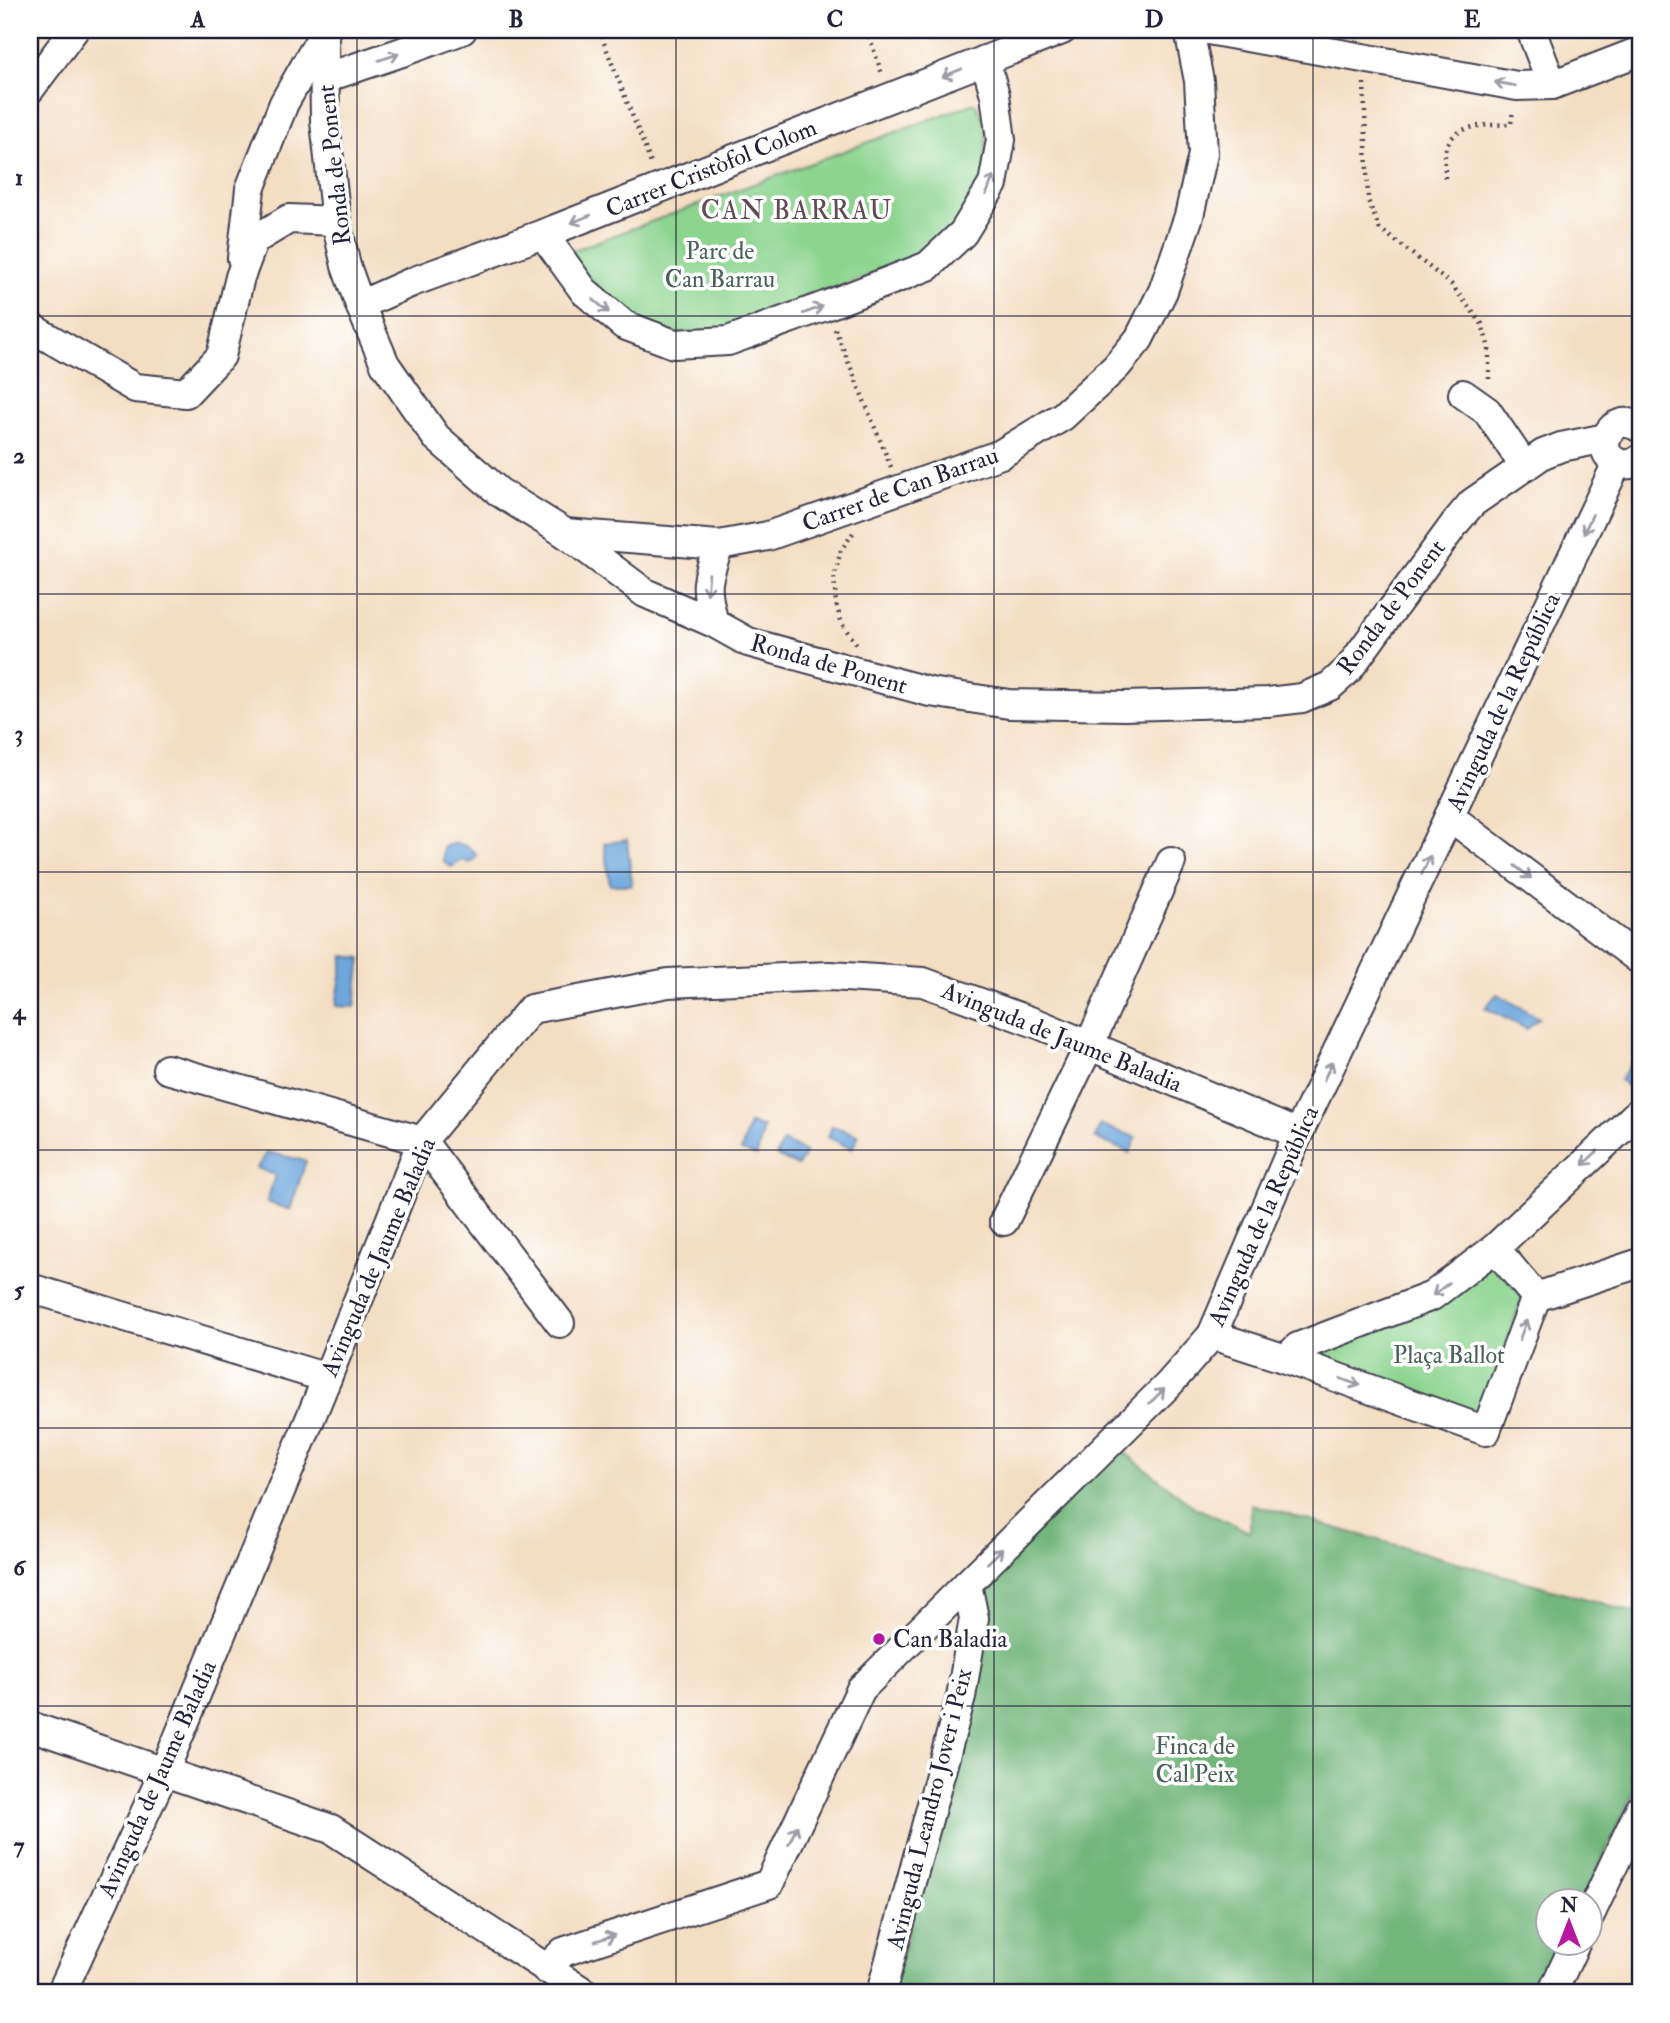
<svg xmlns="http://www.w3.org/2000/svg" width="1670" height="2023" font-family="'IM FELL Double Pica',serif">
  <rect width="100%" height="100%" fill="#fff"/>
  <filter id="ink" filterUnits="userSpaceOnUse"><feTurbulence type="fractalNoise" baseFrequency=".0143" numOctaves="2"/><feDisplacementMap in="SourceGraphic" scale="14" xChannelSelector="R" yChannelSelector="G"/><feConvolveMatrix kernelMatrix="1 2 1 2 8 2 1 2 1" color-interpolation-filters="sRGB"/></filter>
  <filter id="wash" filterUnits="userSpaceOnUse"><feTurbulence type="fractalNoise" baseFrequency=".00686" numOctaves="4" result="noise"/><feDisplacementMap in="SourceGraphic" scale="28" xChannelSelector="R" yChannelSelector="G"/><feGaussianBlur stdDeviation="1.57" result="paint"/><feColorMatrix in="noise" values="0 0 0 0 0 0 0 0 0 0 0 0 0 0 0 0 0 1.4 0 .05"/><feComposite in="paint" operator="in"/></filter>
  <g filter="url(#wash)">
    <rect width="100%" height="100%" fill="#f3dec2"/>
    <g fill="#8dd48f" stroke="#587b65" stroke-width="2">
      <path d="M975,103L987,126L984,188L954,228L921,256L722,332L673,333L625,315L566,253Z"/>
      <path d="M1494,1263L1522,1298L1487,1405L1471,1416L1319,1364V1350Z"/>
    </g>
    <path fill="#72b67a" stroke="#4a6c5a" stroke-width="2" d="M1118,1447L1194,1507L1250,1532L1251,1504L1640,1614V1779L1583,1900H1548V1942L1563,1943L1538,1993H892L990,1621L981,1582Z"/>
    <g fill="#6ca6dc" stroke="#47648c" stroke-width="2">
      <path d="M627,840L632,885H610L604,843Z"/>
      <path d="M456,843L469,847L477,856L470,863L462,860L451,867L443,861V847Z"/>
      <path d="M344,956L361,958L355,1007L336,1006Z"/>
      <path d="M1497,994L1539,1018L1527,1029L1485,1008Z"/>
      <path d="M1633,1061L1640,1065V1082L1633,1091L1620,1080Z"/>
      <path d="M749,1124L763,1127L757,1156L741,1151Z"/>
      <path d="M1100,1125L1136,1137L1130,1153L1095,1138Z"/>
      <path d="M832,1126L859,1135L852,1149L828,1137Z"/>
      <path d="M783,1141L806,1152L798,1166L776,1156Z"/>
      <path d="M267,1152L306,1161L290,1210L267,1202L275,1175L257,1168Z"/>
    </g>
  </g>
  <g filter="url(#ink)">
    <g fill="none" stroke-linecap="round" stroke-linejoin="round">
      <g stroke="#413e4f" stroke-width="32">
        <g id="minor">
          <path d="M326,30L324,33L325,122L336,221L346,266L360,305L385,364L436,437L499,492L565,533L645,593L714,623L748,642L930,692L1009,704L1124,706L1268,702L1302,698L1330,686L1348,670L1456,522L1472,503L1543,454L1561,447L1606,438"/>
          <path d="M1208,30L1517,86L1552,85L1640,51"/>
          <path d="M1531,30L1552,85"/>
          <path d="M325,78L402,52L462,30"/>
          <path d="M30,89L74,30"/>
          <path d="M543,234L584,291L624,325L674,344L728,341L825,306L928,266L963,233L993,184L1001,140L995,95L985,60"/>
          <path d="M242,258L250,189L284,103L324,33"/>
          <path d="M360,305L412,282L543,234L1062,30"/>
          <path d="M30,327L135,388L186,393L221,356L240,277L254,240L289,219L336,221"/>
          <path d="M1463,394L1487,411L1525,467"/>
          <path d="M1640,428C1611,408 1590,453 1619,463C1627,466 1634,464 1640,459"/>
          <path d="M565,533L719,545L768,536L1001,454L1063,416L1116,367L1139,339L1163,291L1189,216L1203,154L1199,81L1189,30"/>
          <path d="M714,623C704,586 706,581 719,545"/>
          <path d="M1449,816L1640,960"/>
          <path d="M167,1069L422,1141L560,1323"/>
          <path d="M1004,1221L1089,1046L1171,862"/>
          <path d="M1495,1248L1536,1297"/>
          <path d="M30,1288L327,1378"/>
          <path d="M1536,1297L1640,1263"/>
          <path d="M1212,1335L1286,1359L1486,1431L1536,1297"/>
          <path d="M1286,1359L1298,1347L1432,1296L1495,1248L1640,1111"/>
          <path d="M30,1726L331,1829L585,1993"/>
          <path d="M1590,1915L1640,1809"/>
          <path d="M546,1969L563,1952L769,1884L861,1689L1169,1384L1212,1335L1298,1134L1617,463"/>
          <path d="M61,1993L164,1772L327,1378L422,1141L531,1009L668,983L830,976L923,982L1041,1025L1298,1134"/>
          <path d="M881,1993L961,1697L974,1618L967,1584"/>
          <path d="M1552,1993L1576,1942"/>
        </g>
      </g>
      <g stroke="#413e4f" stroke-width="4.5" stroke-dasharray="2 5" stroke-linecap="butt">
        <path d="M599,30L652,166"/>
        <path d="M867,30L882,74"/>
        <path d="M1364,83L1368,200L1379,228L1451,284L1482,324L1489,348V383"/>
        <path d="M1445,178C1445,168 1444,157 1446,149C1454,122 1488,126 1511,124L1513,110"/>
        <path d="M835,329L891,467"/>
        <path d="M853,533L841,550L834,577L836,604L842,624L858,646"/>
      </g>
      <use href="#minor" stroke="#fff" stroke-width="28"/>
    </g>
    <defs><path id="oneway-shaft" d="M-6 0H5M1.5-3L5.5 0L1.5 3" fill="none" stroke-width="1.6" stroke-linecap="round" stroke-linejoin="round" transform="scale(1.75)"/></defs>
    <g stroke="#9c9ca7">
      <use href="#oneway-shaft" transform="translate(389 57) rotate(-18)"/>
      <use href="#oneway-shaft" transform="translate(952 73) rotate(158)"/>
      <use href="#oneway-shaft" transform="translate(1505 84) rotate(-170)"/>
      <use href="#oneway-shaft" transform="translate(990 185) rotate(-68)"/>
      <use href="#oneway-shaft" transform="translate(581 219) rotate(158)"/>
      <use href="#oneway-shaft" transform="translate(601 306) rotate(40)"/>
      <use href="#oneway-shaft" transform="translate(813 310) rotate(-20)"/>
      <use href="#oneway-shaft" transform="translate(1588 524) rotate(115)"/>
      <use href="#oneway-shaft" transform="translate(708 584) rotate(95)"/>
      <use href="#oneway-shaft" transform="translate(1426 865) rotate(-65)"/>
      <use href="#oneway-shaft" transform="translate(1523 872) rotate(37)"/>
      <use href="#oneway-shaft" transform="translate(1328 1071) rotate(-65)"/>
      <use href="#oneway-shaft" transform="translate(1590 1158) rotate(137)"/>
      <use href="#oneway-shaft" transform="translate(1441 1289) rotate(143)"/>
      <use href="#oneway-shaft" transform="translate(1523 1330) rotate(-70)"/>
      <use href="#oneway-shaft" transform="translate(1350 1382) rotate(20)"/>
      <use href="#oneway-shaft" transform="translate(1157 1396) rotate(-44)"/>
      <use href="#oneway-shaft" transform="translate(995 1556) rotate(-44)"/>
      <use href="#oneway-shaft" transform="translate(793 1835) rotate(-65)"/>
      <use href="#oneway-shaft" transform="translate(605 1938) rotate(-18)"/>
    </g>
  </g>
  <path fill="none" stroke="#22223b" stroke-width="2" stroke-opacity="0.55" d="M357,30V1993M676,30V1993M994,30V1993M1313,30V1993M30,316H1640M30,594H1640M30,872H1640M30,1150H1640M30,1428H1640M30,1706H1640"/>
  <circle fill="#b5179e" stroke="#fff" stroke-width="2.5" cx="879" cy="1639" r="7"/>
  <g text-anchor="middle" stroke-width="7" stroke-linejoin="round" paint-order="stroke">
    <g font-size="24" fill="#22223b" stroke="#fff">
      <text transform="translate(334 165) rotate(-96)" y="8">Ronda de Ponent</text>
      <text transform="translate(711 168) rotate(-22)" y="8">Carrer Cristòfol Colom</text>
      <text transform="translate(900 489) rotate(-20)" y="8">Carrer de Can Barrau</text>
      <text transform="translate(1391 607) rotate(-53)" y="8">Ronda de Ponent</text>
      <text transform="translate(829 664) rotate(16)" y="8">Ronda de Ponent</text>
      <text transform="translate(1503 702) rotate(-65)" y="8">Avinguda de la República</text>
      <text transform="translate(1062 1037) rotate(22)" y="8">Avinguda de Jaume Baladia</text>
      <text transform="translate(1263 1216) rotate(-66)" y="8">Avinguda de la República</text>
      <text transform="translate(378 1257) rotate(-67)" y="8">Avinguda de Jaume Baladia</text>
      <text transform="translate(157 1779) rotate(-66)" y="8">Avinguda de Jaume Baladia</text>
      <text transform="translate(929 1809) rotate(-76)" y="8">Avinguda Leandro Jover i Peix</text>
    </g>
    <g font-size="24" fill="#476058" stroke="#fff">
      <text x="720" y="259">Parc de<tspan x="720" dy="28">Can Barrau</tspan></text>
      <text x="1449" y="1363">Plaça Ballot</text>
      <text x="1195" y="1754">Finca de<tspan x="1195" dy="28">Cal Peix</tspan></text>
    </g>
    <g font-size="24" fill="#22223b" stroke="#fff" text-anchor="start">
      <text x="893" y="1647">Can Baladia</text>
    </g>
    <g font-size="26" letter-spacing="2" fill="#624b55" stroke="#fff">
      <text x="797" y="219">CAN BARRAU</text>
    </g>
  </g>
  <rect width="1670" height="2023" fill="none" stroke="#fff" stroke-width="77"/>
  <g transform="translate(1569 1922)"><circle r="33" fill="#ffffff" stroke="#a7a7b1" stroke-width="2"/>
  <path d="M0-5L12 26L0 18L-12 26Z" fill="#b5179e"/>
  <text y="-10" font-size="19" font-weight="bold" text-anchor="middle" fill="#22223b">N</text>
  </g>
  <rect x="38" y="38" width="1594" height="1946" fill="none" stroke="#22223b" stroke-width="2.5"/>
  <g font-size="23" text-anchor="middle" font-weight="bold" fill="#22223b">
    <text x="198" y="27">A</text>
    <text x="516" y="27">B</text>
    <text x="835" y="27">C</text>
    <text x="1154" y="27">D</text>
    <text x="1472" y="27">E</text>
    <text x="19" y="185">1</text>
    <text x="19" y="463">2</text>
    <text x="19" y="741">3</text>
    <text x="19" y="1019">4</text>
    <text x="19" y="1297">5</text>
    <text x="19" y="1575">6</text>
    <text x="19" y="1853">7</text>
  </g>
</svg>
